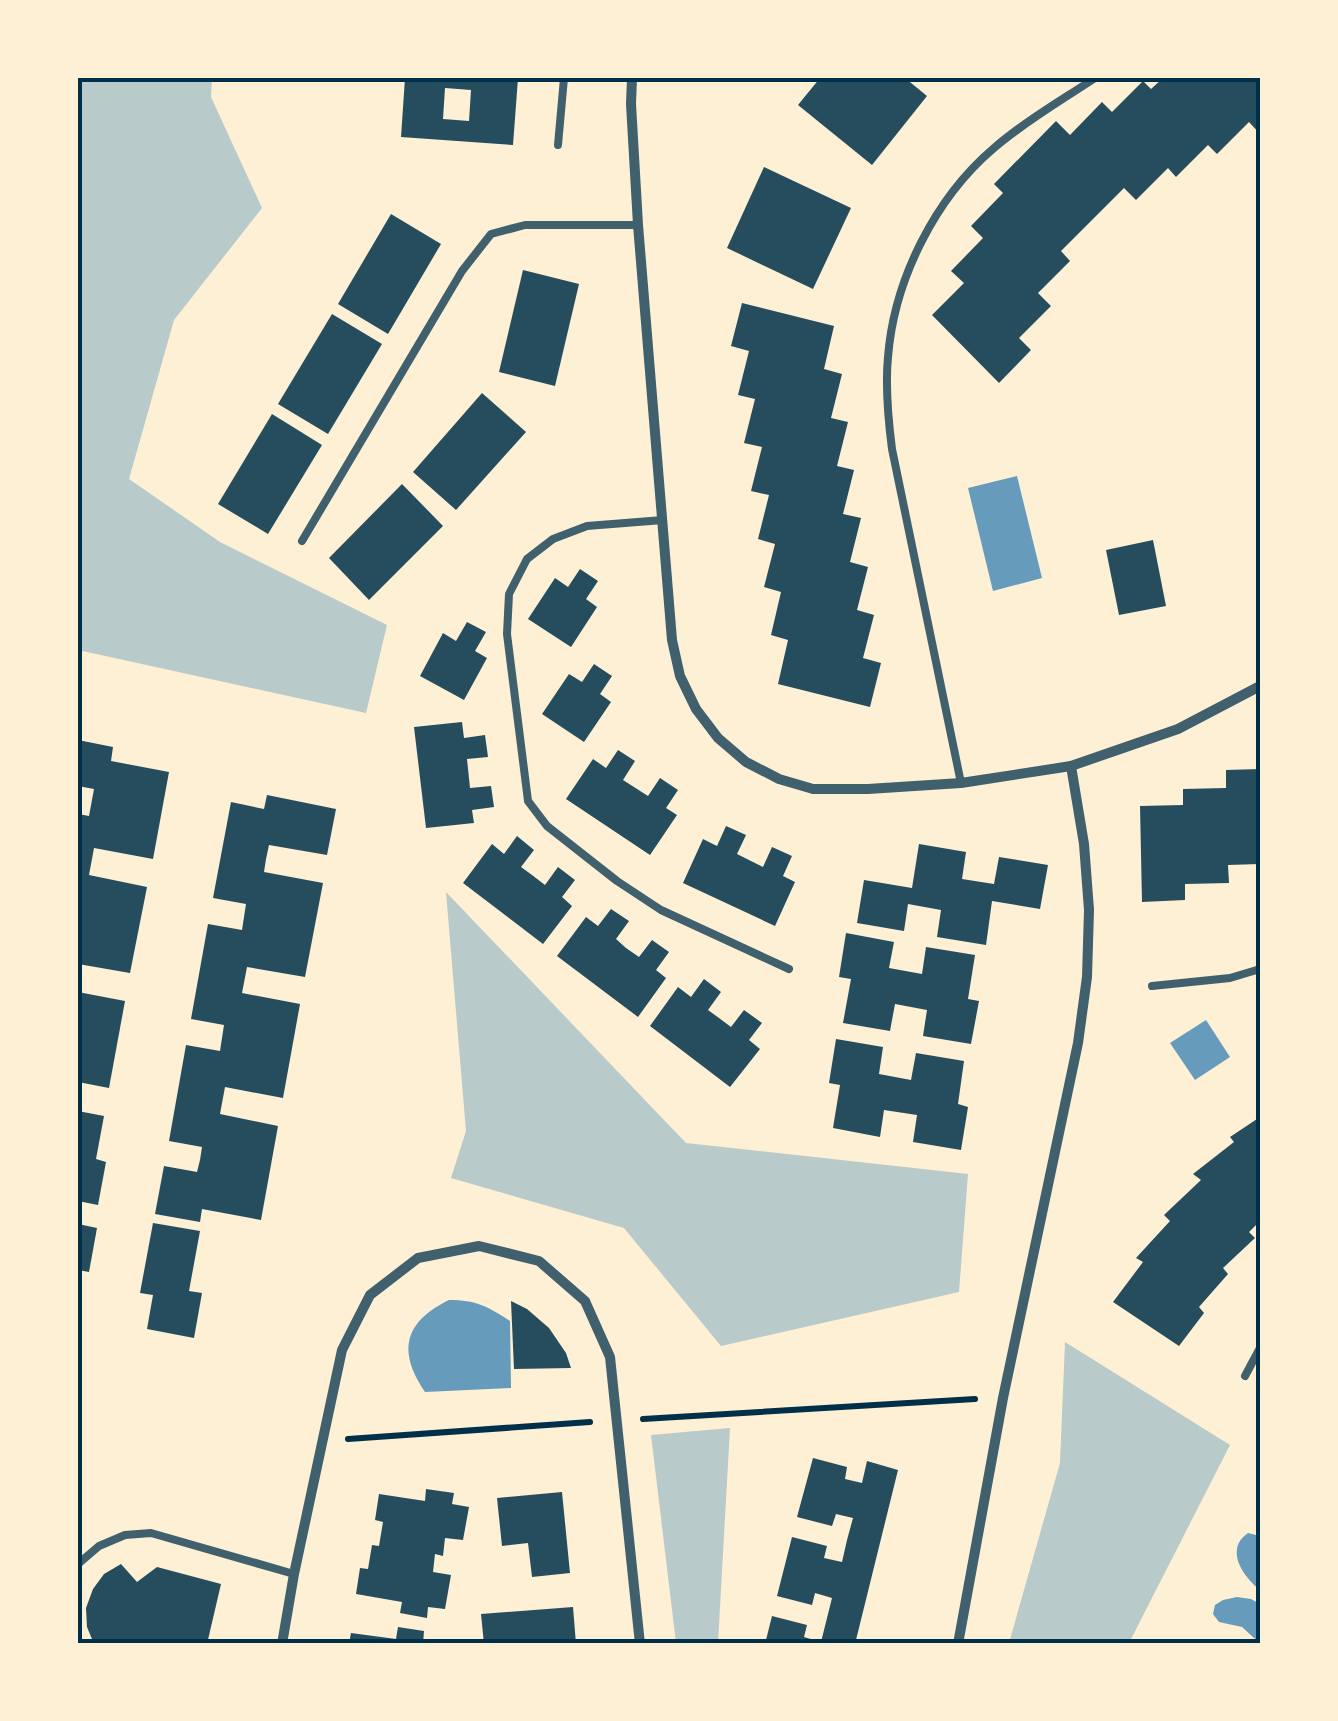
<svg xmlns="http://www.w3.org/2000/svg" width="1338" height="1721" font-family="Roboto,sans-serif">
  <rect width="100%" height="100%" fill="#fdf0d5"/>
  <g fill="#b9caca">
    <path d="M78,78H212L211,97L262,208L174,320L129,479L220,542L387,625L366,713L78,650Z"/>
    <path d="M446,892L686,1143L968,1174L959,1292L721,1346L624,1228L451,1178L466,1131Z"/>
    <path d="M1065,1342L1230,1445L1129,1643H1009L1060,1463Z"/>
    <path d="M730,1428L718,1643H676L651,1435Z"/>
  </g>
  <g fill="#669bbc">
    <path d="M1017,476L1042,578L993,591L968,488Z"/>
    <path d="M1206,1020L1230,1057L1195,1080L1170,1043Z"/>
    <path d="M449,1300C476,1300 487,1306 510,1321L511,1388L425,1392C397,1351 404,1322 449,1300Z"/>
    <path d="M1248,1533L1260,1536V1590C1243,1577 1224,1549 1248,1533Z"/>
    <path d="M1237,1597L1251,1599L1260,1604V1641L1254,1638L1242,1627L1219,1622L1213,1614L1215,1605L1223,1600Z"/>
  </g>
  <g fill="#264d5e" fill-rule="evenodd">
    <path d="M405,78H518L513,145L401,137ZM445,88L471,90L469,121L443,119Z"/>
    <path d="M820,78H905L927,96L872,165L798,105Z"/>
    <path d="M1163,78H1260V134L1249,122L1217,154L1208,145L1176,177L1168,168L1136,200L1124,188L1061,251L1070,261L1038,293L1051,306L1019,338L1031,350L999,383L932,315L964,283L951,271L983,238L971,226L1003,193L994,184L1056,121L1070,135L1102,102L1112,112L1143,81L1151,89Z"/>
    <path d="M764,167L851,208L813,289L727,248Z"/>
    <path d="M391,214L441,244L388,334L338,304Z"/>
    <path d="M523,270L579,284L555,386L499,372Z"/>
    <path d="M742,303L834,326L824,369L842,374L831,418L848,422L837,466L854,470L843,514L861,518L850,562L868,567L857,610L874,615L863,658L881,663L870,707L778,684L788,640L771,635L781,592L764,587L775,544L758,539L769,495L751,491L762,447L744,443L755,399L738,395L749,351L731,346Z"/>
    <path d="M332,314L382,344L328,434L278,404Z"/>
    <path d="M482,393L526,432L456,510L413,472Z"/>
    <path d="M272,414L322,445L268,534L218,504Z"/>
    <path d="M402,484L443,526L369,600L329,558Z"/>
    <path d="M1153,540L1166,606L1119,615L1106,550Z"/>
    <path d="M580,569L598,581L586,599L597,607L571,647L528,619L555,578L568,587Z"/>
    <path d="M467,622L486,632L475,651L487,658L464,700L420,676L443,633L456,641Z"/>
    <path d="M594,664L612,676L600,694L611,702L584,742L542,714L569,674L582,682Z"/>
    <path d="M462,722L464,738L485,735L488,757L467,759L470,788L491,786L494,807L472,810L474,823L426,828L414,727Z"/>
    <path d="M78,740L113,747L111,761L169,772L153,859L94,848L89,875L147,887L130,973L78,964V814L89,816L94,789L78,786Z"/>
    <path d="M618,750L635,761L623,780L648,796L660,778L678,790L666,808L677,815L650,855L566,799L593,759L606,768Z"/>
    <path d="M1260,769V864L1228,865L1229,883L1185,884V900L1142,902L1140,806L1183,805V789L1226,788V770Z"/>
    <path d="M267,795L336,809L327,855L269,845L266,859L264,872L323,883L305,977L247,967L242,993L300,1004L283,1098L225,1087L220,1114L278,1126L261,1220L202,1209L200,1222L155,1214L164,1166L197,1172L200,1160L202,1147L169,1141L186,1045L220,1051L224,1025L191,1019L208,924L242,930L246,904L213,898L231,802L264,809Z"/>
    <path d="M726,826L746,835L737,854L763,867L772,847L792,856L783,876L795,882L775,926L683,883L703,839L717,846Z"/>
    <path d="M517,836L534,850L521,867L532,875L545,885L558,867L575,880L562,897L572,906L543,944L463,883L492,844L504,854Z"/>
    <path d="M919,844L966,852L962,879L994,884L999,857L1048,865L1040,909L992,901L986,945L937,937L941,910L908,904L904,931L857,923L864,880L912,888Z"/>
    <path d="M611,909L629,921L616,939L626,948L639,957L652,940L669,952L656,970L666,978L638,1017L557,956L586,917L598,926Z"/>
    <path d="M846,933L894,942L889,968L922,974L926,947L975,955L968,999L979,1001L971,1044L923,1036L927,1010L895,1004L890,1031L843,1023L851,979L839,977Z"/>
    <path d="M704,979L721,992L708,1010L719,1018L731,1027L744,1010L762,1023L749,1040L760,1049L730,1087L650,1026L678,987L691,997Z"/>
    <path d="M78,992L125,1001L109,1088L78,1082Z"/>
    <path d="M836,1039L883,1047L879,1074L911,1080L916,1053L964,1061L958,1104L968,1107L961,1150L913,1142L917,1115L884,1110L880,1137L833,1128L840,1085L829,1083Z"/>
    <path d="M78,1111L104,1116L96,1159L106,1162L98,1205L78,1201Z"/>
    <path d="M1260,1117V1221L1249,1232L1255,1238L1223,1268L1228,1274L1199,1307L1204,1313L1179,1346L1113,1302L1143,1262L1136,1258L1170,1221L1164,1215L1201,1180L1193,1174L1234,1142L1230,1137Z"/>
    <path d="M153,1223L200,1231L189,1291L202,1293L194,1338L147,1329L153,1295L140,1293Z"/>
    <path d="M78,1224L97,1228L89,1272L78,1270Z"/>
    <path d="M511,1301L527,1309L549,1328L566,1353L571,1368L514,1369Z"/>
    <path d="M813,1458L847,1467L845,1479L862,1483L867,1461L898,1470L855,1644H765L772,1616L807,1625L804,1637L821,1642L832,1598L815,1593L812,1605L777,1596L792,1537L827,1546L824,1558L842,1562L847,1540L853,1518L836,1514L832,1526L797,1517Z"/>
    <path d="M426,1489L454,1493L452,1504L469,1507L463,1540L445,1538L443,1556L435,1554L433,1572L451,1575L445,1609L428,1607L427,1618L400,1613L402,1602L356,1594L360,1568L368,1569L372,1545L379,1546L383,1522L375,1520L379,1494L425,1501Z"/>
    <path d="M562,1492L570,1573L532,1577L528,1543L502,1546L497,1498Z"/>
    <path d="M121,1564L137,1582L157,1567L221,1584L207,1644H94L87,1627L86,1608L93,1589L104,1574Z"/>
    <path d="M573,1607L576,1644H484L481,1614Z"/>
    <path d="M398,1627L424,1631L423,1644H349L351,1633L396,1639Z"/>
  </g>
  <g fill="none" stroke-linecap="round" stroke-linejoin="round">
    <g stroke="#003049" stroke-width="6">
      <path d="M643,1419L975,1399"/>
      <path d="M348,1439L590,1422"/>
    </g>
    <g stroke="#3f606c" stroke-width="8">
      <path d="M558,145L564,78"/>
      <path d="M663,520L587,526L553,539L527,559L509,594L507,634L528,801L547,826L617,881L661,910L789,969"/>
      <path d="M302,541L462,271L491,234L525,225H638"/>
      <path d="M961,783L892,449C888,418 885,388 888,357C894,280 935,198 994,148C1024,122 1062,100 1095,78"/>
      <path d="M1152,986L1230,978L1260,969"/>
      <path d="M1245,1376L1260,1348"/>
      <path d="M78,1564L99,1546L125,1535L151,1533L294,1574"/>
    </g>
    <g stroke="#3f606c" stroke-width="10">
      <path d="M632,78L631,104L638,225L672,640L680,676L696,709L718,738L746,762L779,779L813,789H868L961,783L1071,766L1178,729L1260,686"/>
      <path d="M282,1644L294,1574L342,1350L370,1295L418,1258L479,1246L539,1261L585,1301L610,1357L640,1644"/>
      <path d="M958,1644L1003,1398L1078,1043L1087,977L1089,910L1084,844L1071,766"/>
    </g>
  </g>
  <rect width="1338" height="1721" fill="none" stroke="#fdf0d5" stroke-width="160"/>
  <rect x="80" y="80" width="1178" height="1561" fill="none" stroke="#003049" stroke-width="4"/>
</svg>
